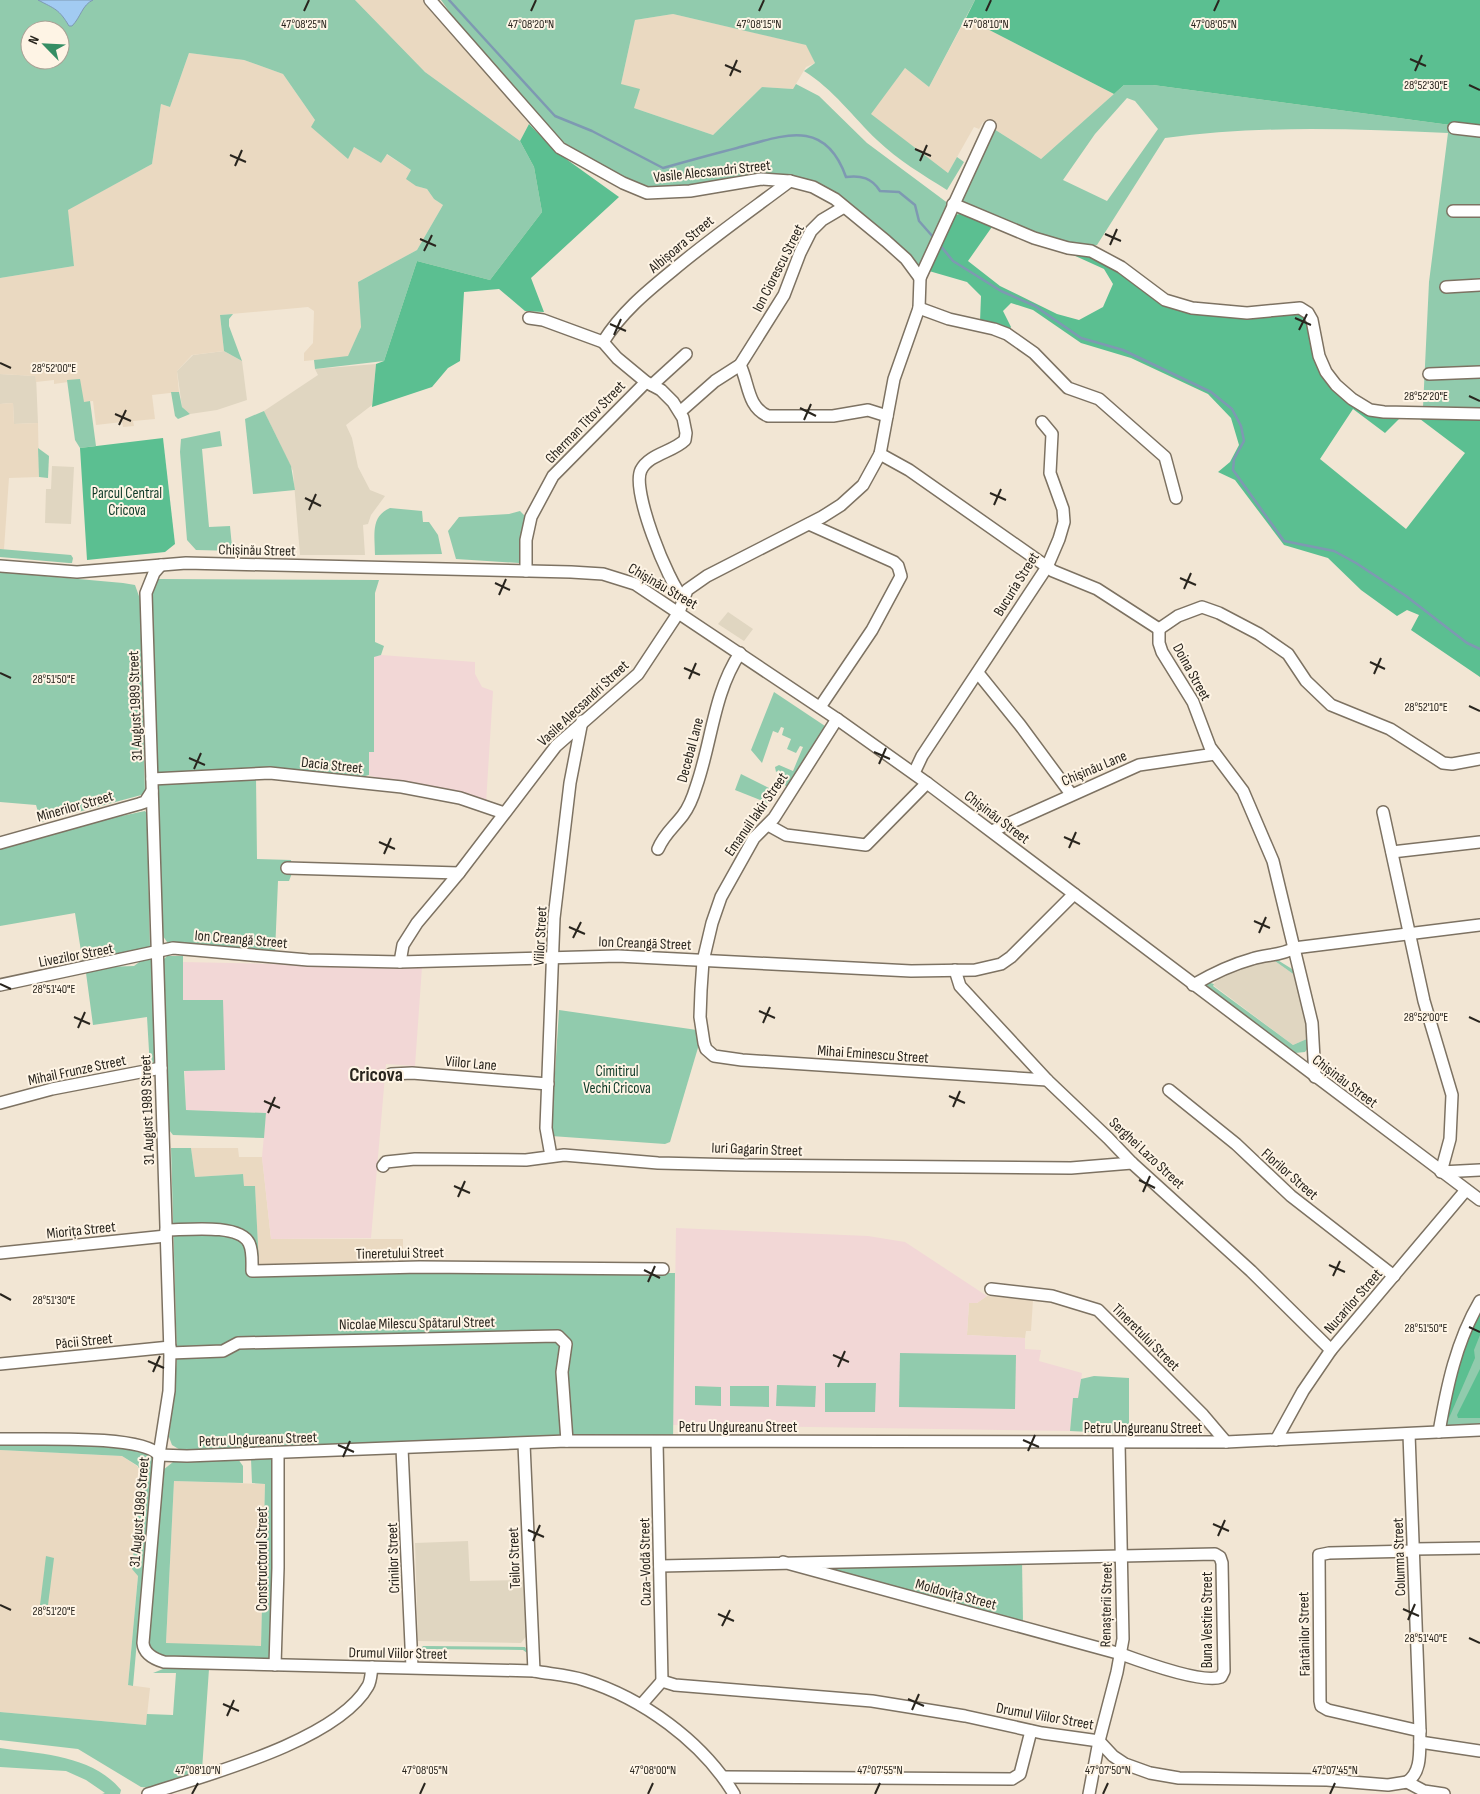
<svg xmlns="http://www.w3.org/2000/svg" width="1480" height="1794" font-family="'Sofia Sans Condensed',sans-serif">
  <rect width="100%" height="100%" fill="#f2e6d4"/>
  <g fill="#e0d6c1">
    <path d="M224,351L242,361L247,400L217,410L190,414L182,407L177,371L193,355Z"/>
    <path d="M376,364L372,405L346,425L352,438L358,467L370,490L385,496L371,515L368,524L363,525L365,555H300L293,471L264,411L318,375L315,369Z"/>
    <path d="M0,374L36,376L38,423L14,424L13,403L0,404Z"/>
    <path d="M52,466L74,467L71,524L45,523L46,489H51Z"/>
    <path d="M728,612L753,629L744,641L718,624Z"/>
    <path d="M1275,961L1296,976L1309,1038L1293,1045L1213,985L1222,973L1249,963Z"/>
    <path d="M468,1541L470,1581L526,1580L528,1634L521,1643L418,1641L415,1543Z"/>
  </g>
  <g fill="#ead9c1">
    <path d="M355,0H424L529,124L520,141L425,72Z"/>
    <path d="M673,14L807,45L815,63L806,67L793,89L762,87L713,135L634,108L621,84L635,20Z"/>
    <path d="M966,18L1114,94L1041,159L983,122L979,129L974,127L948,173L870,114L905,68L929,87Z"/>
    <path d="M189,53L244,60L283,74L315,120L348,158L354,147L381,163L386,154L411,170L407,178L416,186L427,189L434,199L443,205L417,250L358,282L361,327L348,357L304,361V353L313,343L314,311L308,307L220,315L224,351L192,355L177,371L179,392L152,395L155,419L133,421L134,426L123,427L122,422L96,425L93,401L84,402L67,380L68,382L54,384V380L36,382L35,376L0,374V278L74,266L67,210L152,164L161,104L170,107Z"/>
    <path d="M13,403L14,424L38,423L39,477L9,478L4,549H0V404Z"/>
    <path d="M191,1148H238L239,1157H262L271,1239H403V1265H259L255,1186L244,1187L243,1174L195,1177Z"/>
    <path d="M987,1296L1033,1300L1031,1331H1026L1025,1338L967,1335L969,1303H977Z"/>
    <path d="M0,1450L122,1456L137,1466L141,1473L132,1569L138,1575L128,1685L150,1688L146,1725L0,1712Z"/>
    <path d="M174,1481L265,1484L261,1646L166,1644Z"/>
  </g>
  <g fill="#f2d7d6">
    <path d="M381,655L475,662V674L482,687L493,691L486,803L465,795L378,779L369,775V752H374V656Z"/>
    <path d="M182,962L422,967L415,1066L386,1064L371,1238L271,1239L262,1157L266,1113L186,1110Z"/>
    <path d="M676,1228L868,1236L905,1242L987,1296L977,1303H969L967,1335L1025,1338V1349L1041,1350L1039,1361L1082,1373L1078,1399L1073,1398L1070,1431L673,1425Z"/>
  </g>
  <g fill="#91cbad" fill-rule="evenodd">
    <path d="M0,0H355L425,72L520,141L534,167L542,212L490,280L417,261L384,361L315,369L314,360L348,356L361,327L358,282L417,250L443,205L434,199L427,189L416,186L406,179L411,170L387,154L381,163L354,147L348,159L311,127L315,120L283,74L244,60L189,53L170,107L161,104L152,164L68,210L74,266L0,278ZM30,30H60V60H30Z"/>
    <path d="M441,0H975L929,87L905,68L871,114L948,173L957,157L964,162L947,190C923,175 898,160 877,140C853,117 833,89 804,71L815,63L806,45L673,14L635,20L621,84L640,89L634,108L713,135L762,87L793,89L796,84L819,96L867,143L949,204L921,268L828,189L805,181L769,173L680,187L648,186L631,182L566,144L545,127L460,27Z"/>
    <path d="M1124,85H1153L1480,129V418L1423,407L1429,282L1448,133C1354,129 1259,125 1165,138L1097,245L1088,247L1037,237L961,205L960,198L994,129L1041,159ZM1127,98L1135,101L1158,129L1107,201L1063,180L1095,134Z"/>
    <path d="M233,314L229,319V326L242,361L224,351L220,315Z"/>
    <path d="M80,379L84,402L90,401L96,446L80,448L75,440L67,380Z"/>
    <path d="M171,392H179L182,407L190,414L178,419L175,416Z"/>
    <path d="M264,411L291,466L295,490L253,494L245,419Z"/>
    <path d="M220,431L222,446L202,449L209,527L230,526L232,547H243V555L237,551L196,550L187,540L180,452L181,439Z"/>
    <path d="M38,448L49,456L48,478L39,477Z"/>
    <path d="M390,508L422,511L423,522H429L438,535L442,554L375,555C375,535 370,517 390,508Z"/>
    <path d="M520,511L525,516L522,558L519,563L456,559L448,531L459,517L509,514Z"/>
    <path d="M0,549L71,555L73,558L72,563H69L0,557Z"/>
    <path d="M0,572L123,583L135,585L140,599L145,794L41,822L36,805L0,802Z"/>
    <path d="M158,579L379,580L375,593V642L384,646L381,655L374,657V752H369V775L358,778L268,770L158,773L151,596Z"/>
    <path d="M774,692L825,726L788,788L778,778L782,776L779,770L776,772L775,767L779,765L793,771L803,747L800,746L796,753L787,749L791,739L782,735L784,728L781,727L778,733L773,731L762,763L751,750Z"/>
    <path d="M741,774L773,790L768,803L735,790Z"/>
    <path d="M256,778L257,859L291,860L292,873L289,881H278L275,953L167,942L163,936L157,787L161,781Z"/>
    <path d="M145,811L147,814L150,947L83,964L75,913L0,926V848L79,825Z"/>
    <path d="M167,956H183V1000H223L225,1070L184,1071L186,1110L266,1113L264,1138L173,1135L169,1130L163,960Z"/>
    <path d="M151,959L155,1064L150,1068L147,1017L93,1025L86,973L107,967L134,966L142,960Z"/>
    <path d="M1276,959L1300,974L1310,1045L1305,1052L1295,1053L1208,989L1205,984L1207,982L1214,984L1213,986L1293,1045L1309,1038L1296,976L1275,961Z"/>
    <path d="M559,1010L697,1030L700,1041L670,1142L665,1144L551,1136Z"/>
    <path d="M171,1148H191L195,1177L243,1174L244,1186H255L259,1265L416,1272L675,1273L673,1442L182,1451L172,1445L169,1437L177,1359Z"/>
    <path d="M1480,1305V1426L1442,1428Z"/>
    <path d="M900,1353L1016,1355L1015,1409L899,1407Z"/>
    <path d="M1094,1376L1129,1378V1434L1070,1431L1073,1398H1078L1081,1379Z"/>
    <path d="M825,1383H876L875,1412H825Z"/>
    <path d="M777,1385L816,1386L815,1407L776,1406Z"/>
    <path d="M695,1386L721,1387V1406L695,1405Z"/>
    <path d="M730,1386H769V1407L730,1406Z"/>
    <path d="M0,1443L141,1448L148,1451L153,1459L133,1686L128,1685L138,1576L132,1569L141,1473L138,1466L122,1456L0,1450Z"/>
    <path d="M238,1459L243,1466V1483L174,1481L166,1643L261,1646L265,1484L252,1483L251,1459H273L271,1658H162L151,1652L148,1644L163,1470L173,1462Z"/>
    <path d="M46,1556L54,1558L48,1605L45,1607L40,1605Z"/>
    <path d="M1022,1560L1023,1621H1020L817,1569L821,1565Z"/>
    <path d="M423,1646L525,1647L530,1655L523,1650L423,1649L419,1656L417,1654Z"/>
    <path d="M163,1669H209L202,1770L153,1788L141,1787L78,1749L0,1740V1712L146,1725L147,1714L173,1715L176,1673H153Z"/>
    <path d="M0,1748C41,1754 92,1755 121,1790L120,1794H102L105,1793L86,1780L66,1771L0,1767Z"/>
  </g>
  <g fill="#5bbf91">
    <path d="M975,0H1480V129L1153,85H1124L1114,94L966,18Z"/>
    <path d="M529,124L555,151L619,197L531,278L544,312L525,311L499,289L464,292L460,361L448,368L432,387L372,407L376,364L384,361L417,261L490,280L542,212L534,167L520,141Z"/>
    <path d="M964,213L994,224L968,261L1000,286L1057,314L1079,320L1103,307L1113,284L1104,269L1071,254H1090L1116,267L1165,303L1297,311L1305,316L1316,357L1353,404L1401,417L1385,433L1353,409L1320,459L1406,529L1465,453L1416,416L1480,418V677L1411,630L1419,615L1407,610L1397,616L1361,590L1328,558L1284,545L1235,480L1218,472L1230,462L1239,445L1231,418L1208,394L1131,358L1081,343L1033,310L1011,303L1003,311L1011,327L1009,330L980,322L981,296L967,282L929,271L950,220L955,215Z"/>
    <path d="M163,438L175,544L165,552L87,560L80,448Z"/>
    <path d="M1476,1315L1480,1316V1335L1474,1350L1475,1358L1449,1418L1447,1416L1465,1338Z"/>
    <path d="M1480,1369V1418H1458L1457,1415Z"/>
  </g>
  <path fill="#a2cbf2" stroke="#7e99b2" d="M38,0H93C82,5 81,17 72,26H69C59,9 55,9 38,0Z"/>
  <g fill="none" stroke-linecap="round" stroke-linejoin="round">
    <g stroke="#7e99b2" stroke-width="2.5">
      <path d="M449,0L555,116L592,131L663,168C688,161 713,154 737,148C785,135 825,118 846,177C861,175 872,178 880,191L899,192L915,205L919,221L934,238"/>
      <path d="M939,244L953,261L1001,291L1035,306L1081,338L1123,350L1211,392L1232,409L1241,426L1244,441L1234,459L1233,470L1284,541L1334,551L1356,563L1406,596L1467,643L1480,649"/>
    </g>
    <g stroke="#7d7262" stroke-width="14">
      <g id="minor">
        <path d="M430,0L560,148L623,183L647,193L690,191L761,179L790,181L813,187L835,199L886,241L906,259L920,278"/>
        <path d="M1454,128L1480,131"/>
        <path d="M953,204L1034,238L1068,248L1091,251L1121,267L1165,300L1192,308L1247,313L1300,308L1308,313L1312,320L1319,356L1326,372L1336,385L1352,399L1370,410L1384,412L1480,414"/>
        <path d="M1453,211H1480"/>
        <path d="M1446,287L1480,285"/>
        <path d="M919,308L949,319L994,329L1007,334L1034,353L1068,388L1099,399L1165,457L1176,498"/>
        <path d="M529,318L543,320L603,342L617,358L646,382L661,390L673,402L683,418L686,433L685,440C673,452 649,454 641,470C631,490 668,582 683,598"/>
        <path d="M603,342C621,313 645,293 672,271C710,239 750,211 790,181"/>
        <path d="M740,365C749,383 747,407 768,416H833L868,410L887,416"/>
        <path d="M1429,374L1480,372"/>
        <path d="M652,385L686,354"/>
        <path d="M681,411L715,381L740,365L784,295L800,253L811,231L822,220L844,207"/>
        <path d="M880,454L909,470L1053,571L1097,589L1159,629"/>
        <path d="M809,524L894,562L898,566L901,576L872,630L820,707"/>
        <path d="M161,565L154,573L146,593L170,1353L169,1391L159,1455L143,1643C144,1654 154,1659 164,1662L534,1671C550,1674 568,1675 584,1680C642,1698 702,1741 734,1794"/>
        <path d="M0,566L77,572L186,563L571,572L603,574L635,584L837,719L927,783L1480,1200"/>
        <path d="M526,571V540L531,517L553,476L646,382"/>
        <path d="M1159,629V643L1162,652L1193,702L1210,747L1243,791L1273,861L1312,1023L1315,1077"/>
        <path d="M1159,629L1178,616L1202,607L1219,613L1259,634L1288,654L1306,681L1331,705L1390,729L1443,763L1452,764L1480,759"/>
        <path d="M978,673L1020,725L1071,794"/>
        <path d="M837,719L774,818L754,838L721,897L712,923L703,961L701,990L700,1017L704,1043L706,1049L714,1056L742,1060L1047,1080"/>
        <path d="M914,773L922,756L1047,567L1059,539L1064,522L1063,509L1050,473L1052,434L1042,422"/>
        <path d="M152,779L270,773L402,787L460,798L504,813"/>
        <path d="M1383,812L1424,1001L1452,1095L1450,1139L1441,1172L1480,1170"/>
        <path d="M768,825L786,835L866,845L927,783"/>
        <path d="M992,831L1139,765L1215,754"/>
        <path d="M0,843L139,804L145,802L152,791"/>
        <path d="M658,849C664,834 674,827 683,815C689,807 693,797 696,787C712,742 713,694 740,653"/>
        <path d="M1392,852L1480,842"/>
        <path d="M287,868L459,873"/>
        <path d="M400,962L403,945L417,923L459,873L556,746L638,674L679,612L687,590L707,576L822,517L841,505L863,485L880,454L894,379L919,308L920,278L990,126"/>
        <path d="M955,970L960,986L1047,1080L1108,1138L1132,1163L1251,1271L1331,1350"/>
        <path d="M0,985L173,948L308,960L400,962L618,956L911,971L975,970L1001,964L1011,957L1074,894"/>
        <path d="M1193,985C1212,974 1230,965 1252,959C1266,954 1281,956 1294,948L1480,925"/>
        <path d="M391,1074L412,1073L548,1084"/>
        <path d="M1169,1090L1236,1144L1291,1196L1394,1276"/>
        <path d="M0,1103L52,1089L161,1068"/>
        <path d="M551,1156L546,1128L554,918L570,783L582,721"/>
        <path d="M383,1166L386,1162L415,1159L526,1160L564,1155L658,1163L741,1165L1071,1168L1132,1163"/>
        <path d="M166,1230C185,1230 239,1223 249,1243C253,1251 252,1262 252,1271L420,1267L663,1269"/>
        <path d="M0,1253L166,1236"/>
        <path d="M991,1289L1052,1296L1098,1310L1203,1415L1226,1442"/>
        <path d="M170,1353L223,1351L238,1343L558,1336L566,1344L562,1372L567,1441"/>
        <path d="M0,1364L170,1347"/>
        <path d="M1439,1432C1447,1386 1456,1342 1480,1301"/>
        <path d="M0,1439C31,1440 141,1434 159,1455L187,1456L567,1441L1226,1442L1480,1430"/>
        <path d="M1276,1440L1303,1391L1331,1350L1466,1190"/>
        <path d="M657,1442L662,1681"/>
        <path d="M524,1444L534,1671"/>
        <path d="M402,1448L412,1667"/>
        <path d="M1414,1549L1480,1548"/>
        <path d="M1414,1551L1329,1553L1319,1555L1320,1701L1321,1706L1328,1710L1420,1731"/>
        <path d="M660,1566L1215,1554L1220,1557L1222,1563L1224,1671L1221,1677C1203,1684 1140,1661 1121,1654L783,1562"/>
        <path d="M275,1665L278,1568V1453"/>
        <path d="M662,1681L675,1685L872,1701L965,1716L1042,1733L1099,1741L1113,1756L1125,1764L1150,1773L1179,1778L1327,1780L1388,1785L1407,1782L1424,1791L1444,1794"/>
        <path d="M641,1705L662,1681"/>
        <path d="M1420,1742L1480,1751"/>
        <path d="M724,1777L1012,1779L1020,1774L1031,1731"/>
        <path d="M1407,1782C1423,1771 1419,1749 1420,1731L1409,1434"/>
        <path d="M148,1794C206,1775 337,1741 368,1686C371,1681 371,1673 372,1667"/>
        <path d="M1089,1794L1099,1741L1117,1672L1123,1639L1119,1443"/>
      </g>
    </g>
    <use href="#minor" stroke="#fff" stroke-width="11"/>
  </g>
  <path fill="none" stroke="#29251e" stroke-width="2" d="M304,11L309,0M531,11L536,0M759,11L764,0M986,11L991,0M1214,11L1219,0M1410,59L1426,66M725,65L741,72M1415,71L1422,55M730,76L737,60M1469,85L1480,90M915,149L931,156M230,155L246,162M920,161L927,145M235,166L242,150M1105,234L1121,241M420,239L436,246M1110,245L1117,229M424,251L432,235M1295,318L1311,325M610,324L626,331M1299,330L1307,314M614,335L621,319M0,363L11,368M1469,396L1480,401M800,408L816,416M115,414L131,421M804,420L811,404M119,425L126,410M990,493L1006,500M305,498L321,506M994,505L1001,489M309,510L316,494M1180,578L1196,585M495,583L510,590M1184,589L1191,573M499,595L506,579M1370,662L1385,669M684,668L700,675M0,673L11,678M1374,674L1381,658M689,679L696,663M1469,706L1480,711M874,752L890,759M189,758L205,765M879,764L886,748M194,769L201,753M1064,837L1080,844M379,842L395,849M1069,848L1076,832M384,854L391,838M1254,921L1270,928M569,927L585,934M1259,933L1266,917M573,938L581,922M0,984L11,989M759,1011L775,1018M74,1017L90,1024M1469,1017L1480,1022M763,1023L770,1007M78,1028L85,1012M949,1096L965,1103M264,1101L280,1108M953,1107L960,1091M268,1113L275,1097M1139,1180L1155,1188M454,1186L470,1193M1143,1192L1150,1176M458,1197L465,1181M1329,1265L1345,1272M644,1270L660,1278M1333,1276L1340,1261M648,1282L655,1266M0,1294L11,1300M1469,1327L1480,1332M833,1355L849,1362M148,1361L164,1368M838,1367L845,1351M153,1372L160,1356M1023,1440L1039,1447M338,1445L354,1452M1028,1451L1035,1435M343,1457L350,1441M1213,1524L1229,1531M528,1530L544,1537M1218,1536L1225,1520M533,1541L540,1525M0,1605L11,1610M1403,1609L1419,1616M718,1614L734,1621M1408,1620L1415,1604M722,1626L730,1610M1469,1638L1480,1643M908,1699L924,1706M223,1704L239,1711M912,1710L919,1694M227,1716L234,1700M192,1794L198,1783M420,1794L425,1783M648,1794L653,1783M875,1794L880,1783M1103,1794L1108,1783M1330,1794L1335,1783"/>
  <g text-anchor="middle" stroke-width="4" stroke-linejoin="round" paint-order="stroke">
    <g font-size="15" fill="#29251e" stroke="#fef4e5">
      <text transform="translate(712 171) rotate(-6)" y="5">Vasile Alecsandri Street</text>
      <text transform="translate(681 244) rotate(-40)" y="5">Albișoara Street</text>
      <text transform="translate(778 268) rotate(-63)" y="5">Ion Ciorescu Street</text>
      <text transform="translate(585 422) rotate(-46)" y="5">Gherman Titov Street</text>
      <text transform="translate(257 550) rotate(1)" y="5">Chișinău Street</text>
      <text transform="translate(1016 584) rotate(-58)" y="5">Bucuria Street</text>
      <text transform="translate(663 586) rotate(30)" y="5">Chișinău Street</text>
      <text transform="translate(1192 672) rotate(61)" y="5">Doina Street</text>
      <text transform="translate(583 703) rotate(-43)" y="5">Vasile Alecsandri Street</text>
      <text transform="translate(135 706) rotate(-92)" y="5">31 August 1989 Street</text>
      <text transform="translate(690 750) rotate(-75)" y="5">Decebal Lane</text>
      <text transform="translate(332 765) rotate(6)" y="5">Dacia Street</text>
      <text transform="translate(1094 768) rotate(-23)" y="5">Chişinău Lane</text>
      <text transform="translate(75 806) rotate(-16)" y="5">Minerilor Street</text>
      <text transform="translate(756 814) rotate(-55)" y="5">Emanuil Iakir Street</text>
      <text transform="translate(997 817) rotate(37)" y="5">Chișinău Street</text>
      <text transform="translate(540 936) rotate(-87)" y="5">Viilor Street</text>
      <text transform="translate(241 939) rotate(5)" y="5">Ion Creangă Street</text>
      <text transform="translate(645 943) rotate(2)" y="5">Ion Creangă Street</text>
      <text transform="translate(76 955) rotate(-11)" y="5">Livezilor Street</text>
      <text transform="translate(873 1054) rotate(4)" y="5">Mihai Eminescu Street</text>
      <text transform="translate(471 1063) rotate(5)" y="5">Viilor Lane</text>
      <text transform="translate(77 1070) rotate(-12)" y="5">Mihail Frunze Street</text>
      <text transform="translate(1345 1081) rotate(37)" y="5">Chișinău Street</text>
      <text transform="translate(147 1110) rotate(-92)" y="5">31 August 1989 Street</text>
      <text transform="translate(757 1149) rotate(2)" y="5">Iuri Gagarin Street</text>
      <text transform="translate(1147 1153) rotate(43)" y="5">Serghei Lazo Street</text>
      <text transform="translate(1290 1174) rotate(41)" y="5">Florilor Street</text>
      <text transform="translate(81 1230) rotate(-6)" y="5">Miorița Street</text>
      <text transform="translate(400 1253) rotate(-1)" y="5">Tineretului Street</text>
      <text transform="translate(1353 1301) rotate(-49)" y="5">Nucarilor Street</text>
      <text transform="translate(417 1323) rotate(-1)" y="5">Nicolae Milescu Spătarul Street</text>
      <text transform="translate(1146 1337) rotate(45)" y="5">Tineretului Street</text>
      <text transform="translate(84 1341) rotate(-6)" y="5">Păcii Street</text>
      <text x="738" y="1432">Petru Ungureanu Street</text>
      <text x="1143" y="1433">Petru Ungureanu Street</text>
      <text transform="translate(258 1439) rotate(-2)" y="5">Petru Ungureanu Street</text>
      <text transform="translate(139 1512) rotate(-85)" y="5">31 August 1989 Street</text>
      <text transform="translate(1399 1557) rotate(-92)" y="5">Columna Street</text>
      <text transform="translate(393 1558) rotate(-92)" y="5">Crinilor Street</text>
      <text transform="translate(514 1558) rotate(-92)" y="5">Teilor Street</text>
      <text transform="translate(262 1559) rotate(-90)" y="5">Constructorul Street</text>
      <text transform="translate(645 1562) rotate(-91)" y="5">Cuza-Vodă Street</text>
      <text transform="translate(956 1594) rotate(15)" y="5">Moldovița Street</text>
      <text transform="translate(1106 1605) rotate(-89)" y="5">Renașterii Street</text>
      <text transform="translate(1207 1620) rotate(-90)" y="5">Buna Vestire Street</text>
      <text transform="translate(1304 1634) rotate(-91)" y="5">Fântânilor Street</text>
      <text transform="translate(398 1653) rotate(1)" y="5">Drumul Viilor Street</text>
      <text transform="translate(1045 1716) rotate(10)" y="5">Drumul Viilor Street</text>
    </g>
    <g font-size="15" fill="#0d3927" stroke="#fef4e5">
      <text x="127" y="498">Parcul Central<tspan x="127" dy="17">Cricova</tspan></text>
      <text x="617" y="1076">Cimitirul<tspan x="617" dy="17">Vechi Cricova</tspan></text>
    </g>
    <g font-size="20" font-weight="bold" fill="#29251e" stroke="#fef4e5">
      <text x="376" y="1081">Cricova</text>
    </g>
  </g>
  <g font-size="12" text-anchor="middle" fill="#29251e" stroke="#fef4e5" stroke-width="4" stroke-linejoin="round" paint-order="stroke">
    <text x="304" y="28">47°08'25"N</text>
    <text x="531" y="28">47°08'20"N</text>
    <text x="759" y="28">47°08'15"N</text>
    <text x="986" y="28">47°08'10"N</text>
    <text x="1214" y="28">47°08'05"N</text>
    <text x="1426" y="89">28°52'30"E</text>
    <text x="54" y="372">28°52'00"E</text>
    <text x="1426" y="400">28°52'20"E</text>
    <text x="54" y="683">28°51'50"E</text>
    <text x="1426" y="711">28°52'10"E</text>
    <text x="54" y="993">28°51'40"E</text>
    <text x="1426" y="1021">28°52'00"E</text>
    <text x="54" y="1304">28°51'30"E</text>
    <text x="1426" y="1332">28°51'50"E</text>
    <text x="54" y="1615">28°51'20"E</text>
    <text x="1426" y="1642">28°51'40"E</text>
    <text x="198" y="1774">47°08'10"N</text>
    <text x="425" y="1774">47°08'05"N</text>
    <text x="653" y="1774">47°08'00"N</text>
    <text x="880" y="1774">47°07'55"N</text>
    <text x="1108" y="1774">47°07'50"N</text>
    <text x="1335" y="1774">47°07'45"N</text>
  </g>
  <g transform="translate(45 45) rotate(294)"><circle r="24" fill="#fef4e5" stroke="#a9a195"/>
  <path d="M0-4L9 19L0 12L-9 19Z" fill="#358e64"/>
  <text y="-8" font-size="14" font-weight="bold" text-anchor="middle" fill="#29251e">N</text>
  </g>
</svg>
